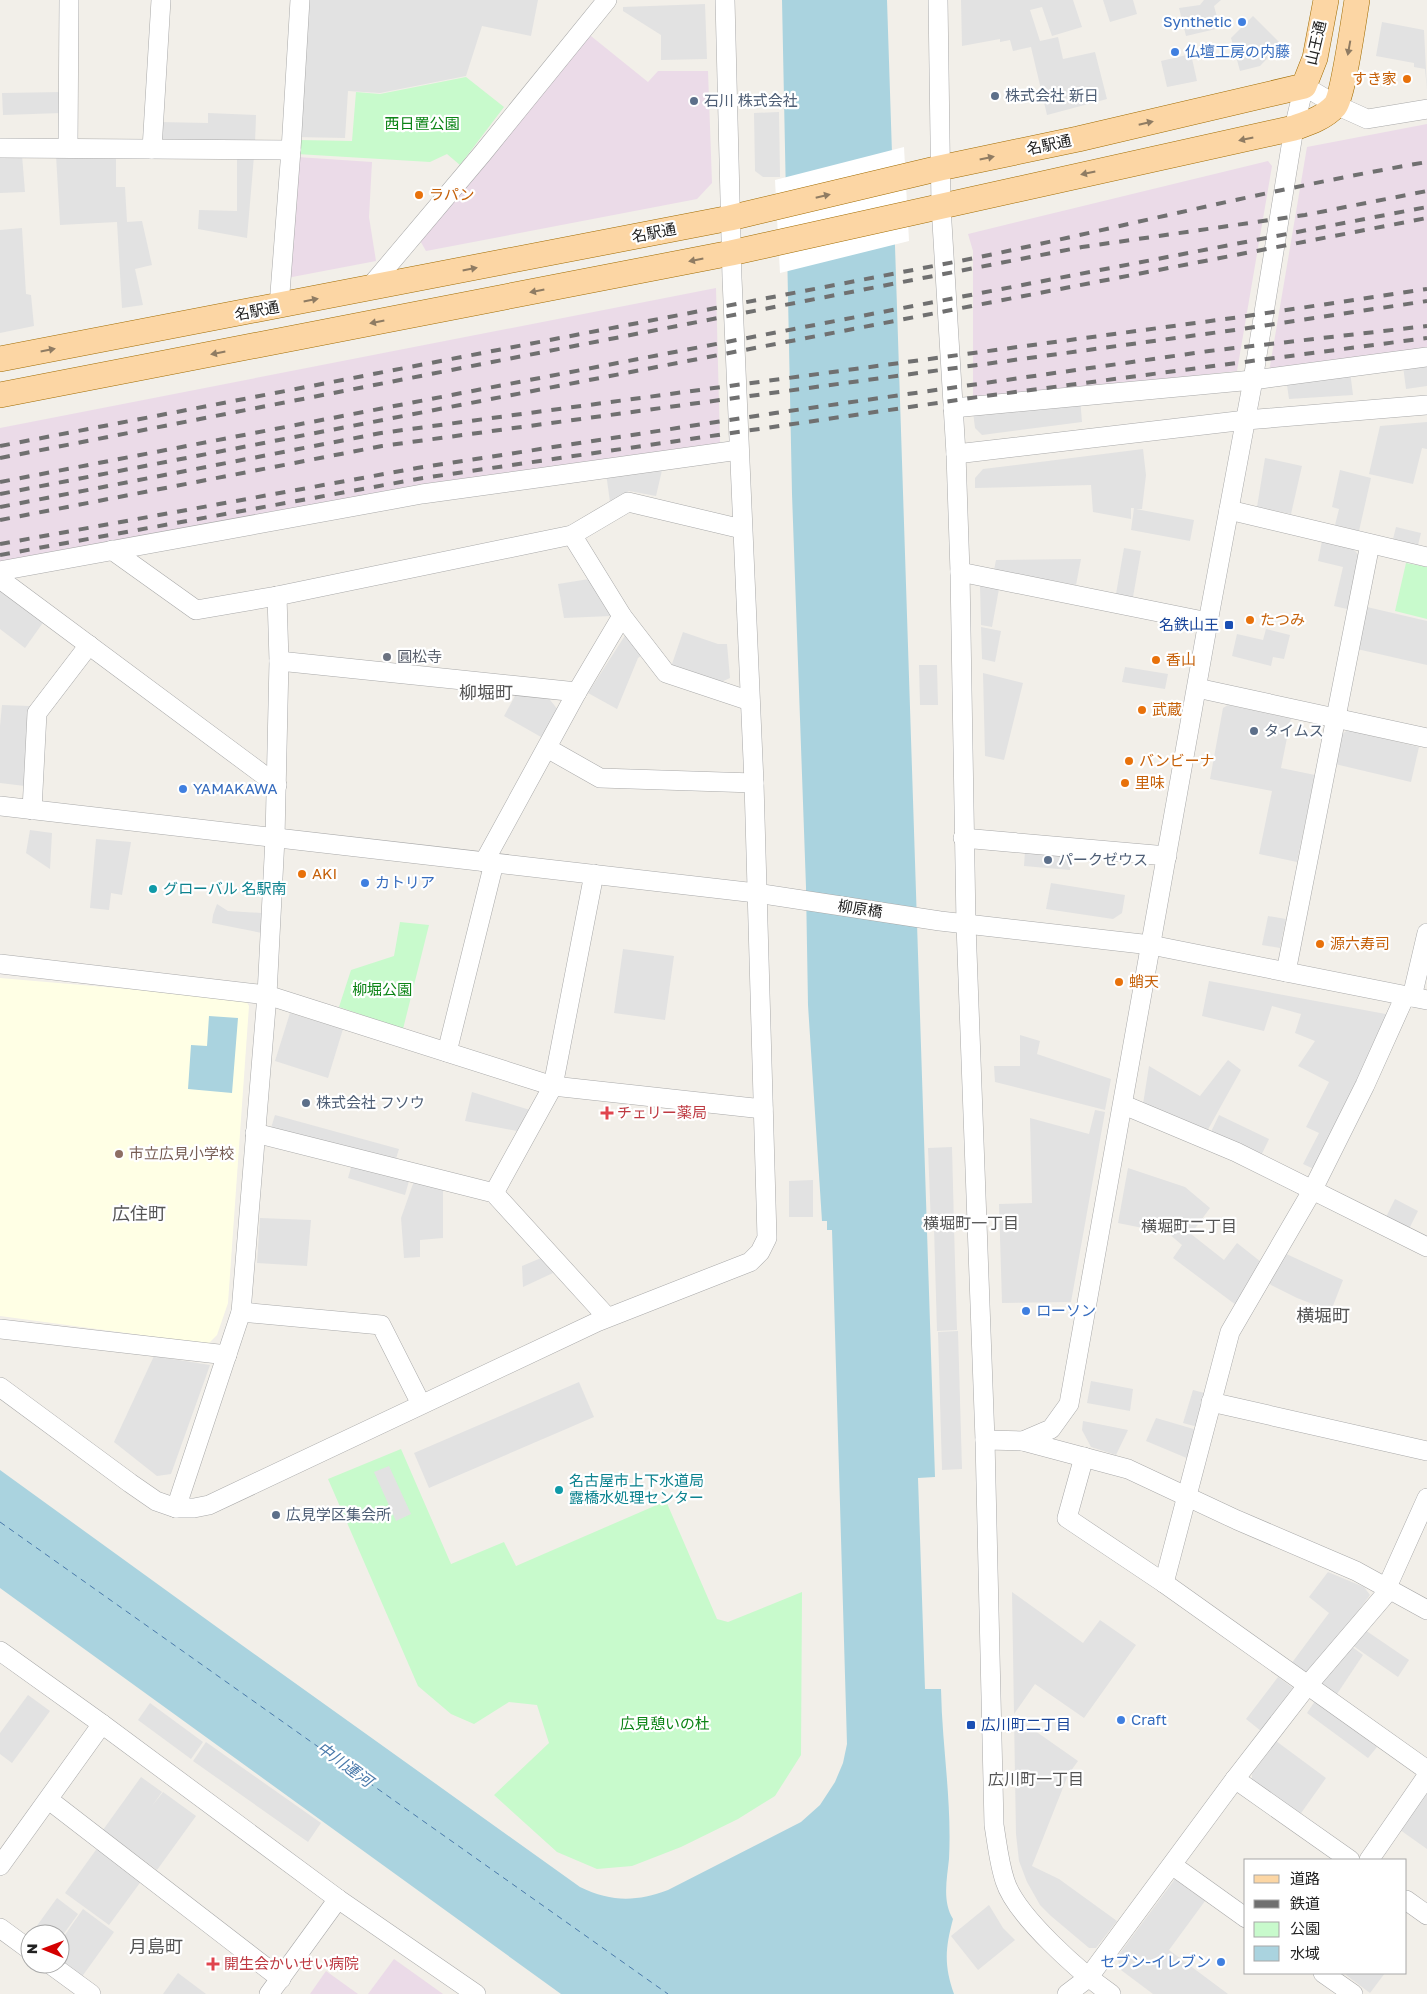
<svg xmlns="http://www.w3.org/2000/svg" width="1427" height="1994" font-family="'Golos Text','Noto Sans JP',sans-serif">
  <rect width="100%" height="100%" fill="#f2efe9"/>
  <g fill="#ebdbe8">
    <path d="M586,32L648,82L658,71H708L712,183L697,199L426,251L418,237Z"/>
    <path d="M1427,124V354L1269,372L1307,147Z"/>
    <path d="M297,157L372,162L369,217L376,261L287,278Z"/>
    <path d="M1268,161L1272,166L1237,371L973,401V251L968,234Z"/>
    <path d="M716,288L720,443L0,567V428Z"/>
    <path d="M394,1959L443,1994H368Z"/>
    <path d="M326,1971L358,1994H310Z"/>
  </g>
  <path fill="#ffffe5" d="M0,978L245,999L249,1006L228,1303L217,1335L208,1344L0,1316Z"/>
  <g fill="#c8facc">
    <path d="M466,77L504,107L460,165L447,154L430,162L297,154L299,140L352,141L356,92L380,94Z"/>
    <path d="M1406,563L1427,567V619L1395,611Z"/>
    <path d="M400,922L429,925L403,1029L339,1007L351,970L394,956Z"/>
    <path d="M401,1449L451,1564L504,1542L516,1566L666,1501L717,1619L728,1622L802,1592L801,1755L775,1796L738,1819L681,1847L632,1866L597,1869L557,1852L494,1795L549,1743L537,1705L509,1702L474,1724L451,1714L418,1686L328,1479Z"/>
  </g>
  <g fill="#e2e2e2">
    <path d="M304,0H538L531,36L482,26L466,76L380,93L348,91L345,138L295,137Z"/>
    <path d="M961,0H1073L1082,27L1052,36L1042,7L1030,10L1040,41L1058,37L1063,59L1095,52L1107,99L1047,115L1031,47L1013,51L1010,40L1000,42V39L962,46Z"/>
    <path d="M1103,0H1133L1137,14L1110,22Z"/>
    <path d="M1204,0H1221L1214,6L1220,28L1186,36L1179,8L1200,5Z"/>
    <path d="M705,4L707,59L661,60V35L623,11V7Z"/>
    <path d="M1253,16L1281,44L1260,66L1240,71L1231,38Z"/>
    <path d="M1382,22L1424,30L1427,90L1425,69L1414,67V63L1376,56Z"/>
    <path d="M1191,54L1197,81L1167,87L1161,61Z"/>
    <path d="M62,92V113L3,115L2,93Z"/>
    <path d="M779,112L780,177H763L755,171L754,113Z"/>
    <path d="M208,113L256,115L255,144L164,141L159,138V122L208,123Z"/>
    <path d="M0,155H22L25,192L0,193Z"/>
    <path d="M56,155H116V187H125L127,222L142,221L152,265L135,269L143,305L122,308L117,222L60,225Z"/>
    <path d="M237,156H254L247,238L198,229L199,210L237,211Z"/>
    <path d="M22,228L26,294L31,295L34,326L0,333V230Z"/>
    <path d="M1427,363V386L1406,389L1403,366Z"/>
    <path d="M1350,371L1353,395L1289,399L1286,378Z"/>
    <path d="M1080,398L1082,422L982,435L975,428L973,412Z"/>
    <path d="M1427,422V449L1422,448L1413,484L1369,474L1380,426Z"/>
    <path d="M1143,449L1146,475L1142,509H1136L1194,520L1190,541L1131,530L1134,508H1131V519L1093,512L1091,485L975,488V478L983,469Z"/>
    <path d="M1265,458L1302,466L1291,514L1257,507Z"/>
    <path d="M663,466L656,496L629,491L610,502L606,473Z"/>
    <path d="M1340,470L1371,478L1359,531L1335,525L1339,509L1332,507Z"/>
    <path d="M1396,527L1421,533L1418,545L1393,539Z"/>
    <path d="M1322,541L1353,549L1360,556L1347,609L1334,606L1343,567L1318,561Z"/>
    <path d="M1124,548L1141,551L1133,597L1116,594Z"/>
    <path d="M1081,559L1076,585L994,570L996,560Z"/>
    <path d="M589,579L611,611V616L564,618L558,584Z"/>
    <path d="M0,582L47,617L25,648L0,629Z"/>
    <path d="M980,585L999,589L992,627L981,625Z"/>
    <path d="M1367,607L1427,621V665L1357,649Z"/>
    <path d="M981,627L1001,631L995,662L982,659Z"/>
    <path d="M1266,629L1290,635L1284,659L1273,657L1271,666L1232,656L1237,634L1263,640Z"/>
    <path d="M683,632L718,644H727L730,678L717,684L676,671L672,664Z"/>
    <path d="M626,634L645,653L638,658L617,709L588,693Z"/>
    <path d="M919,665H937L938,705H920Z"/>
    <path d="M1125,667L1168,674L1165,689L1122,682Z"/>
    <path d="M983,673L1023,683L1004,760L985,756Z"/>
    <path d="M516,694L547,696L558,710L541,737L504,716Z"/>
    <path d="M2,705L30,706L33,708L25,786L0,783V726Z"/>
    <path d="M1228,705L1291,718L1281,768L1315,775L1297,862L1259,854L1272,791L1210,779L1223,708Z"/>
    <path d="M1348,730L1419,747L1411,782L1335,764L1342,734Z"/>
    <path d="M30,830L52,833L50,869L26,853Z"/>
    <path d="M96,839L131,842L122,895L111,893L109,910L90,908Z"/>
    <path d="M1025,851L1071,855L1070,870L1024,866Z"/>
    <path d="M1051,883L1125,895L1122,913L1113,919L1046,909Z"/>
    <path d="M217,904L228,911L262,913V933L212,923L213,915Z"/>
    <path d="M1268,916L1286,919L1280,948L1262,945Z"/>
    <path d="M623,949L674,956L665,1020L614,1013Z"/>
    <path d="M1209,981L1391,1015L1316,1170L1303,1164L1319,1133L1306,1127L1329,1082L1298,1066L1315,1041L1295,1033L1301,1014L1272,1006L1264,1031L1202,1016Z"/>
    <path d="M290,1013L343,1029L328,1078L275,1061Z"/>
    <path d="M1020,1035L1040,1041L1037,1054L1111,1079L1105,1110L995,1082L994,1066H1020Z"/>
    <path d="M1228,1060L1241,1070L1206,1133L1143,1104L1149,1066L1200,1096Z"/>
    <path d="M472,1092L530,1110L517,1131L465,1121Z"/>
    <path d="M1095,1110L1105,1112L1071,1302L1002,1303L999,1204L1032,1203L1030,1118L1089,1134Z"/>
    <path d="M275,1115L399,1149L395,1162L271,1128Z"/>
    <path d="M1219,1115L1269,1139L1260,1158L1210,1134Z"/>
    <path d="M952,1147L954,1225H931L928,1148Z"/>
    <path d="M352,1164L409,1181L405,1195L348,1178Z"/>
    <path d="M1128,1168L1185,1187L1210,1208L1191,1234L1224,1260L1237,1243L1261,1262L1236,1305L1173,1258L1182,1245L1168,1233L1118,1223Z"/>
    <path d="M813,1180V1217H789V1181Z"/>
    <path d="M414,1181L443,1189V1238L420,1240V1257L404,1258L401,1218Z"/>
    <path d="M1395,1199L1418,1211L1407,1233L1384,1221Z"/>
    <path d="M260,1218L311,1220L307,1266L257,1263Z"/>
    <path d="M954,1227L957,1330L937,1331L934,1228Z"/>
    <path d="M1282,1252L1343,1280L1331,1311L1297,1298L1271,1285L1267,1280Z"/>
    <path d="M541,1258L553,1273L523,1287L522,1266Z"/>
    <path d="M958,1331L962,1469L942,1470L938,1332Z"/>
    <path d="M154,1356L210,1365L171,1474L157,1476L114,1442Z"/>
    <path d="M1091,1381L1133,1389L1130,1411L1087,1403Z"/>
    <path d="M579,1382L594,1417L429,1488L414,1453Z"/>
    <path d="M1193,1390L1208,1394L1198,1427L1183,1423Z"/>
    <path d="M1156,1418L1197,1430L1189,1459L1146,1441Z"/>
    <path d="M1083,1421L1128,1430L1116,1455L1091,1447L1082,1430Z"/>
    <path d="M389,1466L411,1514L396,1521L374,1472Z"/>
    <path d="M1328,1572L1364,1587L1370,1595L1347,1626L1305,1675L1291,1664L1329,1613L1309,1597Z"/>
    <path d="M1012,1592L1083,1643L1100,1620L1136,1645L1084,1718L1035,1684L1014,1714Z"/>
    <path d="M1365,1630L1409,1660L1398,1677L1352,1645Z"/>
    <path d="M1351,1646L1363,1655L1337,1694L1321,1684L1322,1679Z"/>
    <path d="M1278,1677L1293,1688L1261,1731L1246,1719Z"/>
    <path d="M28,1695L50,1711L12,1763L0,1754V1733Z"/>
    <path d="M1315,1701L1377,1747L1368,1758L1307,1713Z"/>
    <path d="M150,1703L203,1742L191,1759L138,1720Z"/>
    <path d="M1014,1716L1078,1761L1068,1775L1032,1866L1059,1879L1117,1921L1096,1948H1089L1051,1916L1040,1905L1027,1882L1019,1861L1016,1834Z"/>
    <path d="M1276,1741L1326,1778L1299,1816L1252,1781V1774Z"/>
    <path d="M206,1742L321,1823L308,1842L193,1761Z"/>
    <path d="M141,1777L162,1792L152,1806L163,1792L196,1816L157,1870L103,1830Z"/>
    <path d="M1427,1788V1849L1396,1827Z"/>
    <path d="M98,1847L142,1880L109,1925L65,1893Z"/>
    <path d="M1175,1879L1205,1901L1169,1950L1228,1994H1153L1121,1970L1117,1957Z"/>
    <path d="M57,1898L78,1914L60,1939V1934H31Z"/>
    <path d="M989,1905L1003,1928L1015,1940L978,1970L951,1936Z"/>
    <path d="M83,1909L114,1932L81,1978L60,1963V1942Z"/>
    <path d="M178,1973L206,1994H163Z"/>
    <path d="M1347,1973H1385L1370,1993L1346,1975Z"/>
  </g>
  <g fill="#aad3df">
    <path d="M782,0H887L935,1477L918,1478L925,1689H941C942,1746 952,1801 949,1859C947,1879 942,1901 953,1919C945,1949 944,1965 954,1994H561L0,1588V1470L232,1638L580,1887C611,1902 636,1902 668,1890L801,1822L820,1805L835,1782L843,1763L847,1744L832,1230H827V1221H822L808,1005L806,887L792,494Z"/>
    <path d="M209,1016L238,1018L232,1093L188,1089L191,1045L207,1046Z"/>
  </g>
  <path fill="#fff" d="M904,147L909,241L780,273L775,180Z"/>
  <g fill="none" stroke-linecap="round" stroke-linejoin="round">
    <path stroke="#4a7aab" stroke-width="1" stroke-dasharray="6 5" stroke-linecap="butt" d="M0,1522L668,1994"/>
    <g stroke="#a9a9a9" stroke-width="20">
      <g id="minor">
        <path d="M938,0L941,206L956,454L960,572L966,924L985,1440L994,1825C997,1843 999,1863 1005,1881C1016,1916 1081,1973 1111,1994"/>
        <path d="M0,148L291,150"/>
        <path d="M68,148L69,0"/>
        <path d="M152,149L161,0"/>
        <path d="M369,288L482,154L607,0"/>
        <path d="M279,306L291,150L300,0"/>
        <path d="M953,408L1253,380L1427,357"/>
        <path d="M956,454L1246,420L1427,405"/>
        <path d="M1229,510L1427,557"/>
        <path d="M572,535L622,616L666,673L750,701"/>
        <path d="M112,550L196,610L277,596L572,535L628,502L742,529"/>
        <path d="M0,571L422,494L739,450"/>
        <path d="M960,572L1208,622"/>
        <path d="M0,579L277,785"/>
        <path d="M277,596L279,661L275,838L267,995L241,1312L176,1508H194L209,1505L597,1322L750,1262L760,1252L767,1238L754,783L732,278L725,0"/>
        <path d="M279,661L577,692"/>
        <path d="M1197,688L1427,738"/>
        <path d="M547,748L600,778L754,783"/>
        <path d="M0,806L756,893L940,921L1151,945L1427,1000"/>
        <path d="M32,810L37,713L89,645"/>
        <path d="M963,838L1167,856"/>
        <path d="M484,862L577,692L622,616"/>
        <path d="M0,964L267,995L553,1086L763,1109"/>
        <path d="M1286,972L1370,544"/>
        <path d="M1412,997L1427,933"/>
        <path d="M447,1052L494,863"/>
        <path d="M1124,1105L1236,1152L1427,1247"/>
        <path d="M255,1133L494,1193L607,1317"/>
        <path d="M494,1193L553,1086L594,874"/>
        <path d="M241,1312L381,1325L421,1404"/>
        <path d="M0,1329L227,1355"/>
        <path d="M0,1387L130,1483L156,1501L176,1508"/>
        <path d="M1211,1402L1427,1451"/>
        <path d="M985,1440L1023,1441L1051,1429L1069,1404L1208,622L1253,380L1294,128L1304,86L1336,105L1367,119L1427,109"/>
        <path d="M1023,1441L1128,1469L1237,1520L1356,1571L1427,1610"/>
        <path d="M1084,1457L1067,1518L1164,1583L1427,1770"/>
        <path d="M1164,1583L1230,1332L1312,1191L1365,1085L1405,996"/>
        <path d="M1387,1587L1427,1498"/>
        <path d="M0,1651L102,1724L338,1899L476,1994"/>
        <path d="M1235,1779L1350,1860"/>
        <path d="M49,1800L281,1979"/>
        <path d="M1369,1860L1427,1776"/>
        <path d="M1172,1865L1246,1918"/>
        <path d="M0,1866L102,1724"/>
        <path d="M1406,1900L1427,1915"/>
        <path d="M0,1928L30,1950"/>
        <path d="M50,1964L91,1994"/>
        <path d="M1323,1973L1353,1994"/>
        <path d="M269,1994L338,1899"/>
        <path d="M1067,1994L1088,1978L1235,1779L1307,1686L1390,1589"/>
      </g>
    </g>
    <g stroke="#a06b00" stroke-width="26">
      <g id="major">
        <path d="M0,359L730,218L940,168L1078,139L1304,86L1315,58L1326,0"/>
        <path d="M0,395L731,253L1294,128C1308,123 1324,118 1335,106C1343,96 1354,18 1357,0"/>
      </g>
    </g>
    <use href="#minor" stroke="#fff" stroke-width="19"/>
    <use href="#major" stroke="#fcd6a4" stroke-width="25"/>
    <g stroke="#707070" stroke-width="4" stroke-dasharray="10 10" stroke-linecap="butt">
      <path d="M0,446L975,258C1126,226 1275,188 1427,162"/>
      <path d="M0,458L1082,247L1305,215L1427,191"/>
      <path d="M0,482L1427,207"/>
      <path d="M0,494L1427,218"/>
      <path d="M0,507L381,433L1240,317L1427,289"/>
      <path d="M0,520L382,446L1242,329L1427,301"/>
      <path d="M0,544L417,468L775,413L1209,351L1427,326"/>
      <path d="M0,555L423,478L985,396L1427,338"/>
    </g>
  </g>
  <defs><path id="oneway-solid" d="M-6-.8H1V-3.2L6.5 0L1 3.2V.8H-6Z" transform="scale(1.25)"/></defs>
  <g fill="#8f7c63">
    <use href="#oneway-solid" transform="translate(1349 48) rotate(100)"/>
    <use href="#oneway-solid" transform="translate(1146 123) rotate(-13)"/>
    <use href="#oneway-solid" transform="translate(1246 139) rotate(168)"/>
    <use href="#oneway-solid" transform="translate(987 158) rotate(-12)"/>
    <use href="#oneway-solid" transform="translate(1088 173) rotate(168)"/>
    <use href="#oneway-solid" transform="translate(823 196) rotate(-13)"/>
    <use href="#oneway-solid" transform="translate(696 260) rotate(169)"/>
    <use href="#oneway-solid" transform="translate(470 269) rotate(-11)"/>
    <use href="#oneway-solid" transform="translate(537 291) rotate(169)"/>
    <use href="#oneway-solid" transform="translate(311 300) rotate(-11)"/>
    <use href="#oneway-solid" transform="translate(377 322) rotate(169)"/>
    <use href="#oneway-solid" transform="translate(48 350) rotate(-11)"/>
    <use href="#oneway-solid" transform="translate(218 353) rotate(169)"/>
  </g>
  <g fill="#3f7fe0" stroke="#fff" stroke-width="2">
    <circle cx="1242" cy="22" r="5"/>
    <circle cx="1175" cy="52" r="5"/>
    <circle cx="183" cy="789" r="5"/>
    <circle cx="365" cy="883" r="5"/>
    <circle cx="1026" cy="1311" r="5"/>
    <circle cx="1121" cy="1720" r="5"/>
    <circle cx="1221" cy="1962" r="5"/>
  </g>
  <g fill="#e8710a" stroke="#fff" stroke-width="2">
    <circle cx="1407" cy="79" r="5"/>
    <circle cx="419" cy="195" r="5"/>
    <circle cx="1250" cy="620" r="5"/>
    <circle cx="1156" cy="660" r="5"/>
    <circle cx="1142" cy="710" r="5"/>
    <circle cx="1129" cy="761" r="5"/>
    <circle cx="1125" cy="783" r="5"/>
    <circle cx="302" cy="874" r="5"/>
    <circle cx="1320" cy="944" r="5"/>
    <circle cx="1119" cy="982" r="5"/>
  </g>
  <g fill="#5c6f8a" stroke="#fff" stroke-width="2">
    <circle cx="995" cy="96" r="5"/>
    <circle cx="694" cy="101" r="5"/>
    <circle cx="1254" cy="731" r="5"/>
    <circle cx="1048" cy="860" r="5"/>
    <circle cx="306" cy="1103" r="5"/>
    <circle cx="276" cy="1515" r="5"/>
  </g>
  <g fill="#1a4fb4" stroke="#fff" stroke-width="2">
    <rect x="1224" y="620" width="10" height="10" rx="2.5"/>
    <rect x="966" y="1720" width="10" height="10" rx="2.5"/>
  </g>
  <circle fill="#6b7280" stroke="#fff" stroke-width="2" cx="387" cy="657" r="5"/>
  <g fill="#0f9aa8" stroke="#fff" stroke-width="2">
    <circle cx="153" cy="889" r="5"/>
    <circle cx="559" cy="1490" r="5"/>
  </g>
  <g fill="#e0444e" stroke="#fff" stroke-width="2">
    <path d="M604.5 1105.5h5v5h5v5h-5v5h-5v-5h-5v-5h5z"/>
    <path d="M210.5 1956.5h5v5h5v5h-5v5h-5v-5h-5v-5h5z"/>
  </g>
  <circle fill="#8d6e63" stroke="#fff" stroke-width="2" cx="119" cy="1154" r="5"/>
  <g text-anchor="middle" stroke-width="4.5" stroke-linejoin="round" paint-order="stroke">
    <g font-size="15" fill="#366cbe" stroke="#fff" text-anchor="start">
      <text x="1232" y="27" text-anchor="end">Synthetic</text>
      <text x="1185" y="57">仏壇工房の内藤</text>
      <text x="193" y="794">YAMAKAWA</text>
      <text x="375" y="888">カトリア</text>
      <text x="1036" y="1316">ローソン</text>
      <text x="1131" y="1725">Craft</text>
      <text x="1211" y="1967" text-anchor="end">セブン-イレブン</text>
    </g>
    <g font-size="15" fill="#222" stroke="#fff">
      <text transform="translate(1316 43) rotate(-77)" y="5">山王通</text>
      <text transform="translate(1049 145) rotate(-12)" y="5">名駅通</text>
      <text transform="translate(654 233) rotate(-11)" y="5">名駅通</text>
      <text transform="translate(257 311) rotate(-11)" y="5">名駅通</text>
      <text transform="translate(860 909) rotate(9)" y="5">柳原橋</text>
    </g>
    <g font-size="15" fill="#c56008" stroke="#fff" text-anchor="start">
      <text x="1397" y="84" text-anchor="end">すき家</text>
      <text x="429" y="200">ラパン</text>
      <text x="1260" y="625">たつみ</text>
      <text x="1166" y="665">香山</text>
      <text x="1152" y="715">武蔵</text>
      <text x="1139" y="766">バンビーナ</text>
      <text x="1135" y="788">里味</text>
      <text x="312" y="879">AKI</text>
      <text x="1330" y="949">源六寿司</text>
      <text x="1129" y="987">蛸天</text>
    </g>
    <g font-size="15" fill="#4e5e75" stroke="#fff" text-anchor="start">
      <text x="1005" y="101">株式会社 新日</text>
      <text x="704" y="106">石川 株式会社</text>
      <text x="1264" y="736">タイムス</text>
      <text x="1058" y="865">パークゼウス</text>
      <text x="316" y="1108">株式会社 フソウ</text>
      <text x="286" y="1520">広見学区集会所</text>
    </g>
    <g font-size="15" fill="#0c8416" stroke="#fff">
      <text x="422" y="129">西日置公園</text>
      <text x="382" y="995">柳堀公園</text>
      <text x="665" y="1729">広見憩いの杜</text>
    </g>
    <g font-size="15" fill="#164399" stroke="#fff" text-anchor="end">
      <text x="1219" y="630">名鉄山王</text>
      <text x="981" y="1730" text-anchor="start">広川町二丁目</text>
    </g>
    <g font-size="15" fill="#5b616d" stroke="#fff" text-anchor="start">
      <text x="397" y="662">圓松寺</text>
    </g>
    <g font-size="15" fill="#0d838f" stroke="#fff" text-anchor="start">
      <text x="163" y="894">グローバル 名駅南</text>
      <text x="569" y="1486">名古屋市上下水道局<tspan x="569" dy="17">露橋水処理センター</tspan></text>
    </g>
    <g font-size="15" fill="#be3a42" stroke="#fff" text-anchor="start">
      <text x="617" y="1118">チェリー薬局</text>
      <text x="224" y="1969">開生会かいせい病院</text>
    </g>
    <g font-size="15" fill="#785e54" stroke="#fff" text-anchor="start">
      <text x="129" y="1159">市立広見小学校</text>
    </g>
    <g font-size="16" fill="#555" stroke="#fff">
      <text x="971" y="1229">横堀町一丁目</text>
      <text x="1189" y="1232">横堀町二丁目</text>
      <text x="1036" y="1785">広川町一丁目</text>
    </g>
    <g font-size="16" font-style="italic" fill="#4a7aab" stroke="#fff">
      <text transform="translate(345 1764) rotate(36)" y="6">中川運河</text>
    </g>
    <g font-size="18" fill="#555" stroke="#fff">
      <text x="486" y="699">柳堀町</text>
      <text x="139" y="1220">広住町</text>
      <text x="1323" y="1322">横堀町</text>
      <text x="156" y="1953">月島町</text>
    </g>
  </g>
  <rect x="1244" y="1859" width="162" height="115" fill="#ffffff" stroke="#a7a7a7"/>
  <rect x="1254" y="1875" width="25" height="8" fill="#fcd6a4" stroke="#a7a7a7"/>
  <text x="1290" y="1884" font-size="15" fill="#222222">道路</text>
  <rect x="1254" y="1900" width="25" height="8" fill="#707070" stroke="#a7a7a7"/>
  <text x="1290" y="1909" font-size="15" fill="#222222">鉄道</text>
  <rect x="1254" y="1922" width="25" height="15" fill="#c8facc" stroke="#a7a7a7"/>
  <text x="1290" y="1934" font-size="15" fill="#222222">公園</text>
  <rect x="1254" y="1946" width="25" height="15" fill="#aad3df" stroke="#a7a7a7"/>
  <text x="1290" y="1959" font-size="15" fill="#222222">水域</text>
  <g transform="translate(45 1949) rotate(271)"><circle r="24" fill="#ffffff" stroke="#a7a7a7"/>
  <path d="M0-4L9 19L0 12L-9 19Z" fill="#d40000"/>
  <text y="-8" font-size="14" font-weight="bold" text-anchor="middle" fill="#222222">N</text>
  </g>
</svg>
